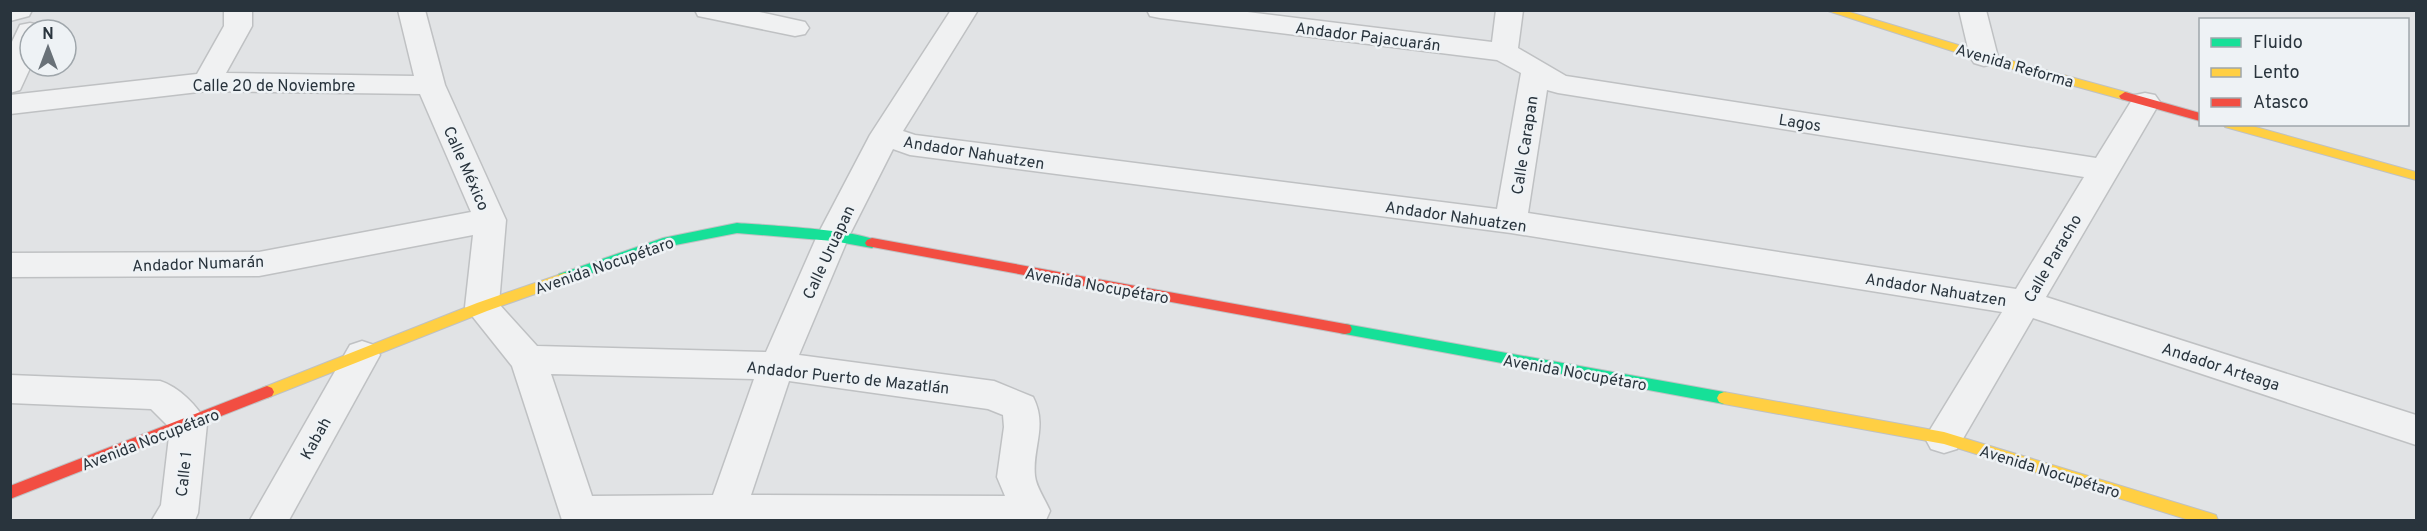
<svg xmlns="http://www.w3.org/2000/svg" width="2427" height="531" font-family="Overpass,sans-serif">
  <rect width="100%" height="100%" fill="#e1e3e5"/>
  <g fill="none" stroke-linecap="round" stroke-linejoin="round">
    <g stroke="#bfc1c3" stroke-width="3">
      <g id="street">
        <path d="M10,10H32L29,16L10,21Z"/>
        <path d="M224,10H252V26L226,73L414,76L398,10H425L445,85L506,220L499,304L537,346L766,352L817,236L870,135L951,10H978L903,131L915,135L1497,209L1521,73L1497,60L1160,18L1150,16L1147,10H1231L1492,42L1496,10H1523L1518,48L1566,76L2096,158L2135,95L2145,93L2155,95L2160,102L2046,297L2416,415V445L2033,318L1957,449L1944,453L1931,449L1925,438L2002,312L1511,233L910,155L893,149L849,236L799,355L994,381L1033,397C1048,426 1032,448 1035,476C1036,487 1046,501 1050,511L1046,520H562L512,366L465,307L473,235L259,276L10,277V253L259,252L471,212L420,94L207,91L10,114V95L197,74L224,26ZM1547,90L1558,93L2084,177L2016,289L1528,213ZM551,374L754,379L713,495L592,496ZM789,381L988,409L1003,415L1004,427L997,477L1005,496L751,495Z"/>
        <path d="M695,10H750L805,22L809,28L805,34L795,36L698,16Z"/>
        <path d="M1959,10H1986L1998,57L1994,63L1984,66L1974,63L1970,57Z"/>
        <path d="M30,23L40,25L43,30H30L31,66L20,90L10,93V46L20,25Z"/>
        <path d="M362,341L374,345L380,355L289,520H250L350,345Z"/>
        <path d="M10,375L160,381C179,387 198,406 207,424L198,513L195,520H152L161,505L170,428L151,409L10,403Z"/>
      </g>
    </g>
    <g stroke="#bfc1c3" stroke-width="2">
      <g id="fast">
        <path d="M737,223C759,225 869,230 879,243L872,248L833,241L737,233L665,247L564,283L557,278L559,274L663,238Z"/>
        <path d="M1345,324L1724,392L1729,394L1731,398L1729,402L1724,404L1345,334L1340,333L1338,329L1340,325Z"/>
      </g>
    </g>
    <g stroke="#bfc1c3" stroke-width="2">
      <g id="slow">
        <path d="M1825,10H1843L1988,54L2129,93L2131,96L2125,100L1980,60Z"/>
        <path d="M2223,124H2245L2416,172V180L2225,127Z"/>
        <path d="M564,273L569,274L571,278L569,282L487,311L272,396L267,398L262,396L260,392L262,388L477,303Z"/>
        <path d="M1724,392L1944,432L2210,513L2216,515L2218,520H2189L1944,444L1724,404L1719,402L1717,398L1719,394Z"/>
      </g>
    </g>
    <g stroke="#bfc1c3" stroke-width="2">
      <g id="jam">
        <path d="M2125,92L2200,113V121L2121,99L2119,96Z"/>
        <path d="M872,238L1345,324L1350,325L1352,329L1350,333L1345,334L867,246L865,243L867,240Z"/>
        <path d="M267,386L272,388L274,392L272,396L10,499V486Z"/>
      </g>
    </g>
    <use href="#street" fill="#f0f1f2" fill-rule="evenodd"/>
    <use href="#fast" fill="#16e098" fill-rule="evenodd"/>
    <use href="#slow" fill="#ffcf43" fill-rule="evenodd"/>
    <use href="#jam" fill="#f24e42" fill-rule="evenodd"/>
  </g>
  <g text-anchor="middle" stroke-width="5" stroke-linejoin="round" paint-order="stroke">
    <g font-size="16" fill="#29343d" stroke="#eef2f5">
      <text transform="translate(1368 36) rotate(7)" y="6">Andador Pajacuarán</text>
      <text transform="translate(2015 65) rotate(16)" y="6">Avenida Reforma</text>
      <text x="274" y="91">Calle 20 de Noviembre</text>
      <text transform="translate(1800 122) rotate(9)" y="6">Lagos</text>
      <text transform="translate(1524 145) rotate(-81)" y="6">Calle Carapan</text>
      <text transform="translate(974 152) rotate(9)" y="6">Andador Nahuatzen</text>
      <text transform="translate(467 168) rotate(66)" y="6">Calle México</text>
      <text transform="translate(1456 216) rotate(8)" y="6">Andador Nahuatzen</text>
      <text transform="translate(828 252) rotate(-65)" y="6">Calle Uruapan</text>
      <text transform="translate(2052 258) rotate(-60)" y="6">Calle Paracho</text>
      <text transform="translate(198 263) rotate(-2)" y="6">Andador Numarán</text>
      <text transform="translate(604 265) rotate(-19)" y="6">Avenida Nocupétaro</text>
      <text transform="translate(1097 285) rotate(10)" y="6">Avenida Nocupétaro</text>
      <text transform="translate(1936 289) rotate(9)" y="6">Andador Nahuatzen</text>
      <text transform="translate(2221 366) rotate(18)" y="6">Andador Arteaga</text>
      <text transform="translate(1575 372) rotate(10)" y="6">Avenida Nocupétaro</text>
      <text transform="translate(848 377) rotate(6)" y="6">Andador Puerto de Mazatlán</text>
      <text transform="translate(315 438) rotate(-61)" y="6">Kabah</text>
      <text transform="translate(150 439) rotate(-21)" y="6">Avenida Nocupétaro</text>
      <text transform="translate(2050 471) rotate(17)" y="6">Avenida Nocupétaro</text>
      <text transform="translate(183 474) rotate(-84)" y="6">Calle 1</text>
    </g>
  </g>
  <rect width="2427" height="531" fill="none" stroke="#29343d" stroke-width="24"/>
  <rect x="2199" y="18" width="210" height="108" fill="#eef2f5" stroke="#9fa6ab" stroke-width="1.5"/>
  <rect x="2211" y="38" width="30" height="9" fill="#16e098" stroke="#9fa6ab" stroke-width="1.5"/>
  <text x="2253" y="48" font-size="18" fill="#29343d">Fluido</text>
  <rect x="2211" y="68" width="30" height="9" fill="#ffcf43" stroke="#9fa6ab" stroke-width="1.5"/>
  <text x="2253" y="78" font-size="18" fill="#29343d">Lento</text>
  <rect x="2211" y="98" width="30" height="9" fill="#f24e42" stroke="#9fa6ab" stroke-width="1.5"/>
  <text x="2253" y="108" font-size="18" fill="#29343d">Atasco</text>
  <g transform="translate(48 48)"><circle r="28" fill="#eef2f5" stroke="#9fa6ab" stroke-width="1.5"/>
  <path d="M0-4.5L10 22L0 15L-10 22Z" fill="#697178"/>
  <text y="-9" font-size="16" font-weight="bold" text-anchor="middle" fill="#29343d">N</text>
  </g>
</svg>
